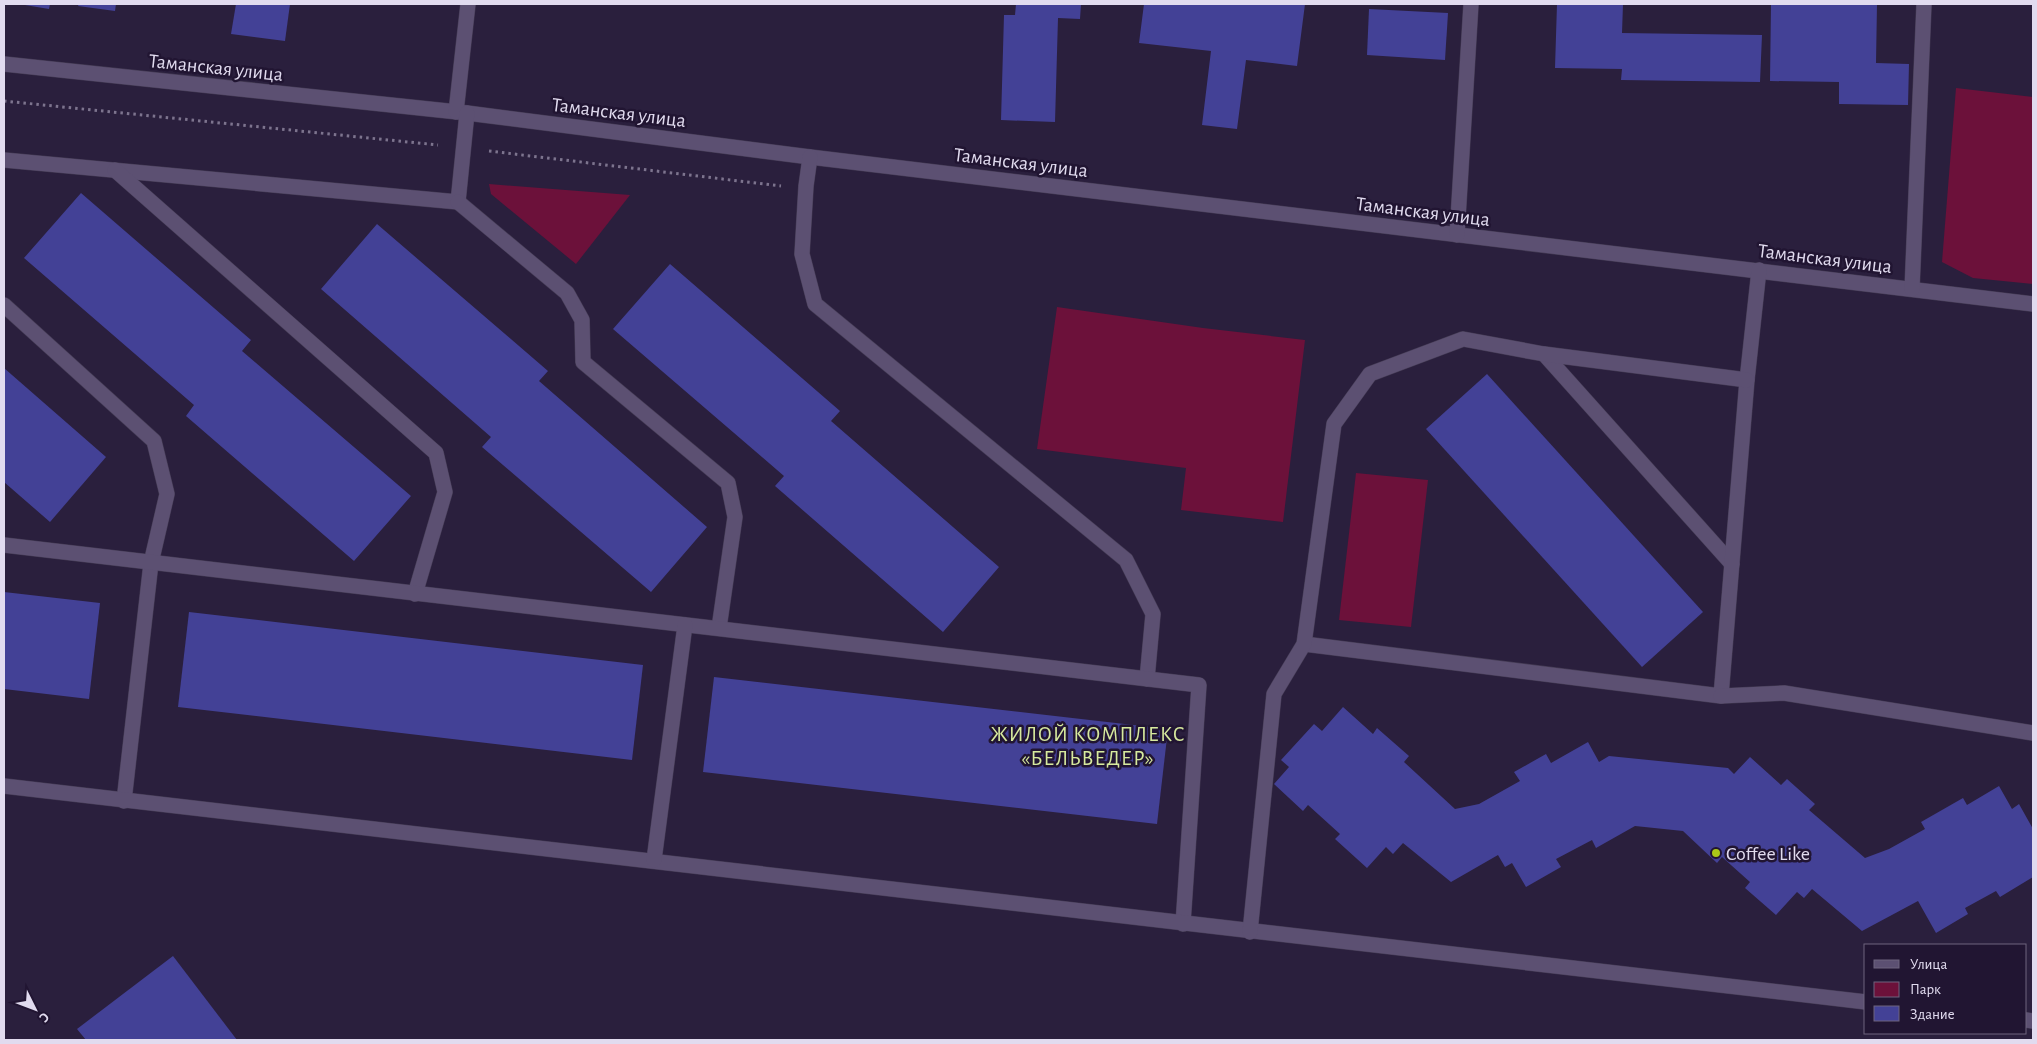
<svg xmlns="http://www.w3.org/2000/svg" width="2037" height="1044" font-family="'Alegreya Sans',sans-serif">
  <rect width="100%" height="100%" fill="#2a1f3d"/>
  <g fill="#6c113a">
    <path d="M1956,88L2033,97V284L1973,278L1942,262Z"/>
    <path d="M489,184L630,195L576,264L491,194Z"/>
    <path d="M1057,307L1203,328L1305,340L1283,522L1181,510L1186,468L1037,449Z"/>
    <path d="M1356,473L1428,480L1411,627L1339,620Z"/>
  </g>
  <g fill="#434196">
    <path d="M19,4H50L49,9Z"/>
    <path d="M79,4H116L115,11L78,6Z"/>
    <path d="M236,4H290L285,41L231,34Z"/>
    <path d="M1016,4H1081L1080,19L1058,18L1055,122L1001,120L1004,15H1015Z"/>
    <path d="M1144,4H1305L1297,66L1246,60L1237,129L1202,125L1211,51L1139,43Z"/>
    <path d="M1557,4H1623L1622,33L1762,35L1760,82L1621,80L1622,69L1555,68Z"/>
    <path d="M1771,4H1877L1876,63L1909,64L1908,105L1839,104V82L1770,81Z"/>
    <path d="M1369,9L1448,13L1445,60L1367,55Z"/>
    <path d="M81,193L251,340L242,351L411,496L354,561L186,416L194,405L24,258Z"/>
    <path d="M377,224L548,371L539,381L707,527L651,592L482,447L491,437L321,289Z"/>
    <path d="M670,264L840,411L831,421L999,567L943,632L775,486L784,476L613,329Z"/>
    <path d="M4,368L106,457L50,522L4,482Z"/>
    <path d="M1487,374L1703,612L1642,667L1426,429Z"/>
    <path d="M4,592L100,603L89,699L4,689Z"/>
    <path d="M189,612L643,665L632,760L178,707Z"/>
    <path d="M714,677L1168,729L1157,824L703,772Z"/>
    <path d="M1343,707L1373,734L1377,728L1409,756L1404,762L1455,809L1479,804L1520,781L1514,772L1546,754L1551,763L1588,742L1599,762L1609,756L1728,768L1734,774L1750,757L1781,785L1787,779L1815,804L1809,810L1865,858L1889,849L1925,829L1921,822L1963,798L1967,805L1999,786L2012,809L2019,804L2033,829V877L2000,897L1996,891L1965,908L1968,914L1936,933L1918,901L1862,931L1812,889L1804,898L1797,892L1776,915L1745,888L1750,882L1722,857L1717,863L1683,831L1635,826L1596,848L1592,840L1556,859L1561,867L1526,887L1512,863L1505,867L1498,855L1451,882L1403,843L1393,854L1386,847L1367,868L1335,839L1340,834L1308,805L1303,811L1274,784L1289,767L1281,760L1314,724L1322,731Z"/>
    <path d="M173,956L237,1040H86L77,1029Z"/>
  </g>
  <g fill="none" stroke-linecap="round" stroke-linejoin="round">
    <g stroke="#443b54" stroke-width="16">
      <g id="minor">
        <path d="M4,64L467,113L810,157L2033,304"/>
        <path d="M456,112L468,4"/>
        <path d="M810,157L806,186L802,254L815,304L1126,560L1153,614L1147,679"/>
        <path d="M4,160L458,202L467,113"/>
        <path d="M115,170L436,453L445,492L415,594"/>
        <path d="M458,202L567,293L582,320L583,362L728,483L735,517L719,628"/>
        <path d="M1457,235L1471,4"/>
        <path d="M1912,289L1924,4"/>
        <path d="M4,305L154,441L167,494L151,563L124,801"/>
        <path d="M1544,354L1732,564"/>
        <path d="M4,545L1199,685L1183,924"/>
        <path d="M1304,644L1721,696L1747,380L1759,270"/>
        <path d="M1721,696L1784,693L2033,733"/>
        <path d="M4,786L1866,1002"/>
        <path d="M654,860L685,625"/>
        <path d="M1250,932L1274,694L1304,644L1334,424L1370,374L1463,339L1544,354L1747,380"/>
        <path d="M2026,1020L2033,1021"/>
      </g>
    </g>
    <g stroke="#7d748e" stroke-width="3" stroke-dasharray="2.5 4" stroke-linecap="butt">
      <path d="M4,101L438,145"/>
      <path d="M489,151L781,186"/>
    </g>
    <use href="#minor" stroke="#5c5072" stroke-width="15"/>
  </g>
  <circle fill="#aac718" stroke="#211532" stroke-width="2" cx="1716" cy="853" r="5"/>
  <g text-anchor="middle" stroke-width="5" stroke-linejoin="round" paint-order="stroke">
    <g font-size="20" fill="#e1dbef" stroke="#211532">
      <text transform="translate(216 67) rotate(6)" y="7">Таманская улица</text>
      <text transform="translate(619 112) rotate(7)" y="7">Таманская улица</text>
      <text transform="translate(1021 162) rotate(7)" y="7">Таманская улица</text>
      <text transform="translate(1423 211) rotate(7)" y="7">Таманская улица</text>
      <text transform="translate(1825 258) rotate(7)" y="7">Таманская улица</text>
    </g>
    <g font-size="20" fill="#e1dbef" stroke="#211532" text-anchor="start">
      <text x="1726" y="860">Coffee Like</text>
    </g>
    <g font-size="21" letter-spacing="1" fill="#d7ea9e" stroke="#211532">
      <text x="1088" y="741">ЖИЛОЙ КОМПЛЕКС<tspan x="1088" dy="24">«БЕЛЬВЕДЕР»</tspan></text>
    </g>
  </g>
  <rect width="2037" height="1044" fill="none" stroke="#e1dbef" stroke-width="10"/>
  <rect x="1864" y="944" width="162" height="90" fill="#211532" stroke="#6e647e"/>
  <rect x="1874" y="960" width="25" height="8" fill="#5c5072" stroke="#6e647e"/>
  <text x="1910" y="969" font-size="15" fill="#e1dbef">Улица</text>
  <rect x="1874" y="982" width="25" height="15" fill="#6c113a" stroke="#6e647e"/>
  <text x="1910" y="994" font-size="15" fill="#e1dbef">Парк</text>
  <rect x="1874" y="1006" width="25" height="15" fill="#434196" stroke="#6e647e"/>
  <text x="1910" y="1019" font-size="15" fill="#e1dbef">Здание</text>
  <g transform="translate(35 1009) rotate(132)" stroke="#211532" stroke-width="4" paint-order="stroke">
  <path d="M0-4L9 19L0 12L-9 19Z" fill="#e1dbef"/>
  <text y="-8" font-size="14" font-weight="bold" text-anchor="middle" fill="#e1dbef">С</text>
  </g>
</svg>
